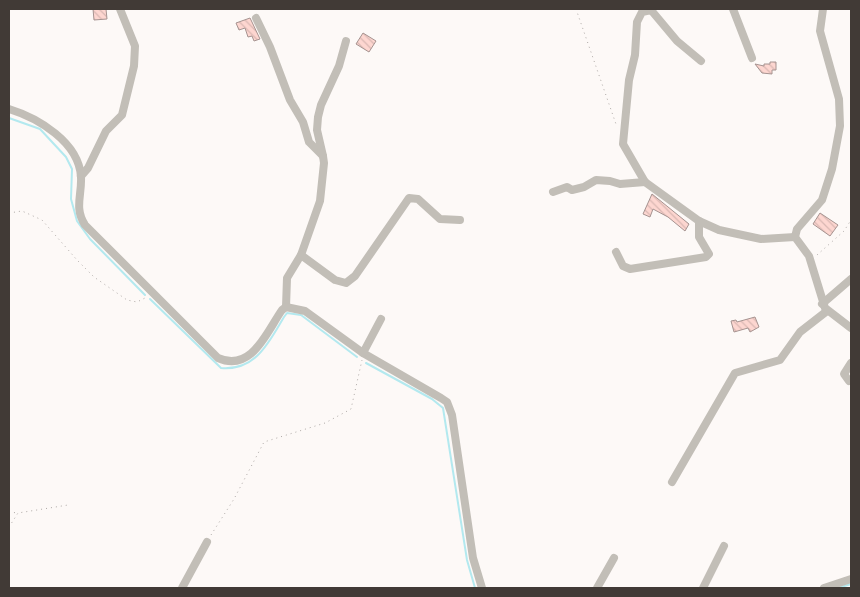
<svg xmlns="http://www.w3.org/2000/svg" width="860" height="597" font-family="'Fira Sans Condensed',sans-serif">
  <defs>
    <pattern id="building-back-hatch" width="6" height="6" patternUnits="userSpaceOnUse" patternTransform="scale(1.25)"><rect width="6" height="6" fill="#fdd6d0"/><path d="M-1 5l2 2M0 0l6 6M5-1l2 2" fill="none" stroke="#dab8b3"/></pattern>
  </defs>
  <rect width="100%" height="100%" fill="#fdf9f7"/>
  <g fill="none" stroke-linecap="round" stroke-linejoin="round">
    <g stroke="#b3e9ef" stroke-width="2">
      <path d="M9,118L40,129L66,157L72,169L71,199L77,221L90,239L145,295"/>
      <path d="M150,299L221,368C256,371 269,342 284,317L287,313L301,315L357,357"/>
      <path d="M366,363L432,399L443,408L467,560L475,588"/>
      <path d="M838,588L851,584"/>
    </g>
  </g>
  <g fill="url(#building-back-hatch)" stroke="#a69390">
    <path d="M93,9H106L107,19L94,20Z"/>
    <path d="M250,18L251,20L260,39L254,41L252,36L248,37L245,28L239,30L236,23Z"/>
    <path d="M363,33L376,41L369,52L356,44Z"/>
    <path d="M770,62H776V70H772V74L762,73L755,64L764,66V64H770Z"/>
    <path d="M652,194L689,224L685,231L668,217L653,209L650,217L643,214Z"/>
    <path d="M820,213L838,225L830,236L813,224Z"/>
    <path d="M755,317L759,327L750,332L748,328L734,332L731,321L736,320L737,322Z"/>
  </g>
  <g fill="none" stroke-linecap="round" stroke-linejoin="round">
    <g stroke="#aea9a6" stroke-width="1" stroke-dasharray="1 4" stroke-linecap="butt">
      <path d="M576,9L617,127"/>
      <path d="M9,213L22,211L42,220L77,260L94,277L127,300L137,302L147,297"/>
      <path d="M817,255L844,231L851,220"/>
      <path d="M9,512L18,513"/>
      <path d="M9,527L18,513L68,505"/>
      <path d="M211,535L234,499L264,442L325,423L351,409L362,360"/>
    </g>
    <g stroke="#c2beb7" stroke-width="8">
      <path d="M733,9L752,58"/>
      <path d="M823,9L820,31L839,99L840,126L832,169L822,200L797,229L795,237L809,256L825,308L851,328"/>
      <path d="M256,18L270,47L290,100L303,122L309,142L323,156L324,163L320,201L301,255L287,278L286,307"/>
      <path d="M701,61L677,41L651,10L642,12L637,22L635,55L629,80L623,144L645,182L699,221L719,230L761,239L795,237"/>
      <path d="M9,109C38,118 79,142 81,177C82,195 74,208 85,225L218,358C252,373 267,331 282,310L286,307L305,311L363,353L441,398L447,402L452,415L473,558L482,588"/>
      <path d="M323,156L317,130L318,117L321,105L339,66L346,41"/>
      <path d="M81,176L88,168L106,131L122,115L134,66L135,46L120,9"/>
      <path d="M553,192L567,187L572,190L584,187L596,180L610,181L620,184L645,182"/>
      <path d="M616,252L623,266L630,269L706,257L709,254L699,237V221"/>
      <path d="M301,255L335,280L346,283L355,276L409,198L418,199L440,219L460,220"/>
      <path d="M822,304L851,279"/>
      <path d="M363,353L381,319"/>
      <path d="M849,381L844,374L851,363"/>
      <path d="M672,482L735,373L780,360L800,332L827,311"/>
      <path d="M182,588L207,542"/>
      <path d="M597,588L614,558"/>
      <path d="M703,588L724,546"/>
      <path d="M824,588L851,579"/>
    </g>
  </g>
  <rect width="860" height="597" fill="none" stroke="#413a36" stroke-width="20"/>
</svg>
